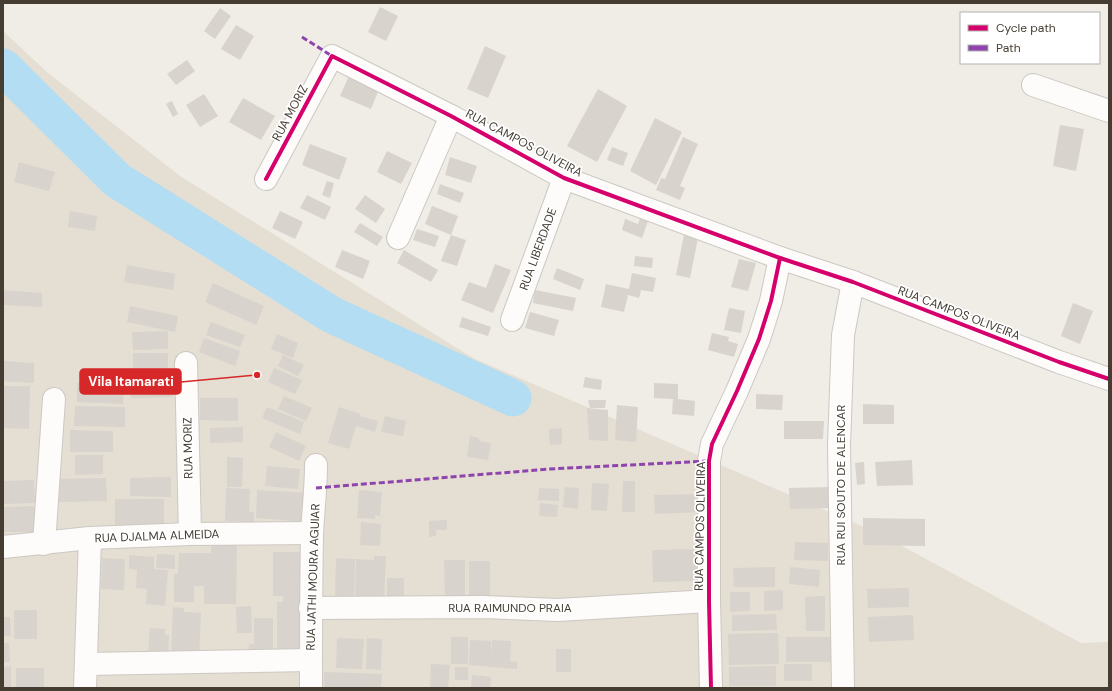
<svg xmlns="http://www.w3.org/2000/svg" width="1112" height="691" font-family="'DM Sans',sans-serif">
  <rect width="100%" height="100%" fill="#f0ece6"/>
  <path fill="#e5ded3" d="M3,31L48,73L180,176L473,358L878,533L1081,643L1109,642V688H3Z"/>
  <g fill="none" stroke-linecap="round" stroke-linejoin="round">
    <path stroke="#b2ddf2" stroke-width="37" d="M3,67L117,180L332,315L513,398"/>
  </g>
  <g fill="#d8d3cd">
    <path d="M380,7L398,16L386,41L368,32Z"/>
    <path d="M220,8L231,16L215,39L204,31Z"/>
    <path d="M236,25L254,36L240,60L221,49Z"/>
    <path d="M485,46L506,56L488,98L467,89Z"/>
    <path d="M187,60L195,71L176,85L167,74Z"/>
    <path d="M349,76L379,89L371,109L340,96Z"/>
    <path d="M598,89L627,106L597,162L567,146Z"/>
    <path d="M204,94L218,116L200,127L186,105Z"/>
    <path d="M243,98L275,116L261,140L229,122Z"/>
    <path d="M172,101L178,114L173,117L166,104Z"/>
    <path d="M655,118L682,132L656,185L630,171Z"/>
    <path d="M1060,125L1084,129L1076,171L1053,166Z"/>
    <path d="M683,137L698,144L680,186L685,188L680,200L656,190L661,178L665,179Z"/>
    <path d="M310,144L347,158L339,180L302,165Z"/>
    <path d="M612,147L628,153L623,166L607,160Z"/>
    <path d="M387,151L412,163L401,184L377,172Z"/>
    <path d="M450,157L477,166L471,183L445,175Z"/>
    <path d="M19,162L55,172L49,191L14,182Z"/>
    <path d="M327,181L334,183L330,198L322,195Z"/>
    <path d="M440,184L464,193L460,203L437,194Z"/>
    <path d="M307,195L331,207L325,220L300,208Z"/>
    <path d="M365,195L385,209L376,223L355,209Z"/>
    <path d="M432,206L458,216L451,235L466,240L457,266L441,261L451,235L425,224Z"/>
    <path d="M70,211L97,216L95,231L68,227Z"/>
    <path d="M280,211L303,222L295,239L272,228Z"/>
    <path d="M641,215L649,218L642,238L622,230L625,219L638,224Z"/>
    <path d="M360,223L383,237L377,246L354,232Z"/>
    <path d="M417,229L439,236L435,247L413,240Z"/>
    <path d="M684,235L698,238L690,278L676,275Z"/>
    <path d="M342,250L370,261L363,279L335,267Z"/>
    <path d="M404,250L438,270L431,282L397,263Z"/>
    <path d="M635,256L653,258L652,268L634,266Z"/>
    <path d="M739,259L756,263L748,291L731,287Z"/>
    <path d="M495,264L511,270L493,313L461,300L469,282L486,288Z"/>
    <path d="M127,265L175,274L173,290L124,282Z"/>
    <path d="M557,268L584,279L580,290L553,279Z"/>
    <path d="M632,273L656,278L653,292L641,290L639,298L628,295L624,312L601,307L606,284L629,289Z"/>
    <path d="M213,283L264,306L256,325L205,302Z"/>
    <path d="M3,290L42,293V307L3,305Z"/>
    <path d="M535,290L576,298L573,311L533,303Z"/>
    <path d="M1073,303L1093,311L1080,344L1061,336Z"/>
    <path d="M130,306L178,316L175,332L127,322Z"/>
    <path d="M729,308L745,311L741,333L724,330Z"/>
    <path d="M530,312L559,320L554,336L525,328Z"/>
    <path d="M462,317L491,327L488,336L459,327Z"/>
    <path d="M211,322L245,335L240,347L206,335Z"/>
    <path d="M168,331V349L133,350L132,332Z"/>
    <path d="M712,333L729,337L728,341L738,344L734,357L708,350Z"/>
    <path d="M277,334L298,343L293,358L271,349Z"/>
    <path d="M204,338L240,351L235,366L199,352Z"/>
    <rect x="133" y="353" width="35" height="17"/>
    <path d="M283,355L304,365L298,376L278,366Z"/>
    <path d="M3,361L34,363V383L3,381Z"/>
    <path d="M274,368L302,380L295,394L268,382Z"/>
    <path d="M585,377L602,380L601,390L583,387Z"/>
    <path d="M172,379L173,397L131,398L130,380Z"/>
    <path d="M77,383L124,384L123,404L77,402Z"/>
    <path d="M654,383L678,384V399L695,401L694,416L672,414L673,399L654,398Z"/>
    <path d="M4,386H30L29,429L3,428Z"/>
    <path d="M756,394L783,395L782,410L756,409Z"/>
    <path d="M284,396L312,408L306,421L278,409Z"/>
    <path d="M200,398H238V421L200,420Z"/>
    <path d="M588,400H606L605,408H590Z"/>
    <path d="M863,404L894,405V424H863Z"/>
    <path d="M617,405L638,407L636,442L615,440Z"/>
    <path d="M75,406L125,407V427L74,426Z"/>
    <path d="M267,407L304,422L300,434L262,418Z"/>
    <path d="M339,407L361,414L360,416L378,421L375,432L356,426L349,449L328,443Z"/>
    <path d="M587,408L608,410V441L589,440Z"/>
    <path d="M385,416L406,421L403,436L381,432Z"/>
    <path d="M784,421H824L823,439H784Z"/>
    <path d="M243,427V442L210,443V428Z"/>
    <path d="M562,428V444L550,445L549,429Z"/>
    <path d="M70,430L113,431V452H70Z"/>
    <path d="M276,432L306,446L299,461L269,447Z"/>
    <path d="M470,436L479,438V441L491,443L488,460L467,457Z"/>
    <path d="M75,455H103V474L75,475Z"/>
    <path d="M227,457L243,458L242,487H227Z"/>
    <path d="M912,460L913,485L877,486L875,462Z"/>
    <path d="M864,462L865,484L857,485L855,463Z"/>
    <path d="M267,466L300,469L298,489L265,486Z"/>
    <path d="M171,477V497L130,496V478Z"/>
    <path d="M106,478L107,501L59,502V479Z"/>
    <path d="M34,480L35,503L3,504V481Z"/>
    <path d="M623,481H635V512H622Z"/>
    <path d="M592,483L609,484L607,511L591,510Z"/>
    <path d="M565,487L579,488L578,509L563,507Z"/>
    <path d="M830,487V508L790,509L789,488Z"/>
    <path d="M226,488L250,489L249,512H254V522L225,521Z"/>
    <path d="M539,488L559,489V501L538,500Z"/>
    <path d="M257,490L309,493L307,522L256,518Z"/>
    <path d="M359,490L382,492L380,516L375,515V519L357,518Z"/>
    <path d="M699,494L700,512L655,514L654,495Z"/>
    <path d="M115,499H164V524L115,525Z"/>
    <path d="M540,503L558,505L557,517L539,516Z"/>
    <path d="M34,506L35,532H3V507Z"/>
    <path d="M863,518L925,519V546L863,545Z"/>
    <path d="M447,520V530H436V536L429,537V521Z"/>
    <path d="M361,522L381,524L380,546L360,545Z"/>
    <path d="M795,542L828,543V561L794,560Z"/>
    <path d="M211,545H237L236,604H204V586H194V602H174V574H178L179,553H211Z"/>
    <path d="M697,549L699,581L653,582L652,550Z"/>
    <path d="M273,552H305V656H277V602H283V596H273Z"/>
    <path d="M157,554L175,555V569L156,568Z"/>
    <path d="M129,555L154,557V569L168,570L165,606L146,604L147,589L136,588L137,570L129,569Z"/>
    <path d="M374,556H386L384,600L355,599L356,559L374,560Z"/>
    <path d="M102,558L125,559L124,590L101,589Z"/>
    <path d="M336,558L355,559L354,600H335Z"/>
    <path d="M444,560H465V603H445Z"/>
    <rect x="469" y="561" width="21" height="40"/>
    <path d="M775,567V587H734L733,568Z"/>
    <path d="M790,567L820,570L819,587L789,584Z"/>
    <rect x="387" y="578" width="17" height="25"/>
    <path d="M909,588V607L868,608L867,589Z"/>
    <path d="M783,590V610L764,611V591Z"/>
    <path d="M730,592H750V611L730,612Z"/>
    <path d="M825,596V631H806L805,597Z"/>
    <path d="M251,606L252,633H237L236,607Z"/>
    <path d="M173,607L184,608V612L201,613L199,659L171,658Z"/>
    <rect x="14" y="610" width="23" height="29"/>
    <path d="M776,614L777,630L732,631V615Z"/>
    <path d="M913,615L914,640L869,642L868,617Z"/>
    <path d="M3,617H10L11,636H3Z"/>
    <path d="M254,618H273V656H249V644H254Z"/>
    <path d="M150,628L165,629V635H169L168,657L148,656Z"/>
    <path d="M778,633L779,664L729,665L728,634Z"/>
    <rect x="451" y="637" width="17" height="27"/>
    <rect x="786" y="637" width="45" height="25"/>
    <path d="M337,638L364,639L362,669L336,668Z"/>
    <path d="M367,638L382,639L381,670L366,669Z"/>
    <path d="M470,640L491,641L492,655V640L511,641L510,661L517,662V669L469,665Z"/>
    <path d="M3,643H9L10,662H3Z"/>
    <rect x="556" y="649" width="15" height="23"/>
    <path d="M431,664L450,665L448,688H430Z"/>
    <rect x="784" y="664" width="28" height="17"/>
    <path d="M11,666V687H3V667Z"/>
    <path d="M776,666V686H729V667Z"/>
    <rect x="455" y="667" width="13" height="13"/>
    <rect x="16" y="668" width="28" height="19"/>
    <path d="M324,672L382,674L381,688H324Z"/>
    <path d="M472,675L491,677L490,688H471Z"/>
  </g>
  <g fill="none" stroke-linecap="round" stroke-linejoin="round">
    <g stroke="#ccc8c2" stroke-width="24">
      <g id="minor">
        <path d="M1033,85L1109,111"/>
        <path d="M266,179L332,56L451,116L564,178L780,258L853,282L1059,362L1109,379"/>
        <path d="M398,238L451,116"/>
        <path d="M512,320L564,178"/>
        <path d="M186,363L190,534"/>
        <path d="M44,544L54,399"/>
        <path d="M3,547L90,538L190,534L312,533"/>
        <path d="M310,608L483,607L558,610L709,601"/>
        <path d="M86,664L311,660"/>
        <path d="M85,688L90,538"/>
        <path d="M311,688C311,637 311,586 312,535C313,512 316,489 316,465"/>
        <path d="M711,688L709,601V461L712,444L737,391L759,339L771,301L780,258"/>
        <path d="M843,688L839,445L843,335L853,282"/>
      </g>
    </g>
    <use href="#minor" stroke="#fdfcfb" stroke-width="22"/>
    <g stroke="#8e44ad" stroke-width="3" stroke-dasharray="6 3" stroke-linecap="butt">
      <path d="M302,37L332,56"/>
      <path d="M316,488L549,469L709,461"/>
    </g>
    <g stroke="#fff" stroke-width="6">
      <g id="cycleway">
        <path d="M266,179L332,56L451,116L564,178L780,258L853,282L1059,362L1109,379"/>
        <path d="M711,688L709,601V461L712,444L737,391L759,339L771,301L780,258"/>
      </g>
    </g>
    <use href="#cycleway" stroke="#d6006c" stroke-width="4"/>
  </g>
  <g text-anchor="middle" stroke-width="3.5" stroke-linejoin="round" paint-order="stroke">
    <g font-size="12" fill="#453d32" stroke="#fff">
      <text transform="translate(290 113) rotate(-62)" y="4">RUA MORIZ</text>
      <text transform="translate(524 143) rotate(28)" y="4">RUA CAMPOS OLIVEIRA</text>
      <text transform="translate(538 249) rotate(-70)" y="4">RUA LIBERDADE</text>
      <text transform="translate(959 313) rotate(21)" y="4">RUA CAMPOS OLIVEIRA</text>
      <text transform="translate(188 448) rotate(-91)" y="4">RUA MORIZ</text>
      <text transform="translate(841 485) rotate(-90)" y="4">RUA RUI SOUTO DE ALENCAR</text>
      <text transform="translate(700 526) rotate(-89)" y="4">RUA CAMPOS OLIVEIRA</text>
      <text transform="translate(157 536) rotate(-2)" y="4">RUA DJALMA ALMEIDA</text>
      <text transform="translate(313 577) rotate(-88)" y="4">RUA JATHI MOURA AGUIAR</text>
      <text x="510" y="612">RUA RAIMUNDO PRAIA</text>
    </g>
  </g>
  <path fill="none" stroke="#d62828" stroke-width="1.5" d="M257 375L181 382"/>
  <circle fill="#d62828" stroke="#fff" stroke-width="1.5" cx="257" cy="375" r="4"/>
  <rect fill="#d62828" stroke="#d62828" stroke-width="1.5" x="80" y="369" width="101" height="25" rx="4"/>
  <g font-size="13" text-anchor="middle" font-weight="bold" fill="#fff">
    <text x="131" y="386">Vila Itamarati</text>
  </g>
  <rect width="1112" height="691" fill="none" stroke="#453d32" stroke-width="8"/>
  <rect x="960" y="12" width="140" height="52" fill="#ffffff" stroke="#b5b1ad"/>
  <rect x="968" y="25" width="20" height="6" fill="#d6006c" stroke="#b5b1ad"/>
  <text x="996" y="32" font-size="12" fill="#453d32">Cycle path</text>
  <rect x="968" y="45" width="20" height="6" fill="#8e44ad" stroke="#b5b1ad"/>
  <text x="996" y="52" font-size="12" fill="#453d32">Path</text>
</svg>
